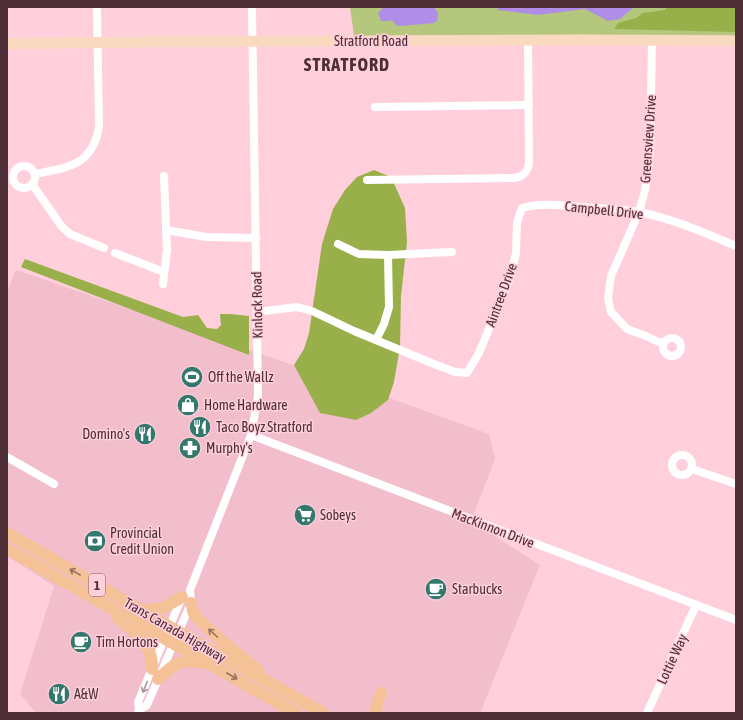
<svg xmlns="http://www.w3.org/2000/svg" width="743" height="720" font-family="'Asap Condensed',sans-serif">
  <rect width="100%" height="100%" fill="#ffcfdb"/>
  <path fill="#f2becc" d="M16,270L395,400L489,434L495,459L471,521L540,565L480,713H36L20,694L54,586L7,556V291Z"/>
  <path fill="#b4c77d" d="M350,7H736V41L575,35L354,36Z"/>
  <g fill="#99b04a">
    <path d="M667,7H736V32L614,29L618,23L636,18L643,13L665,10Z"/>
    <path d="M374,170L391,177L405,208L407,242L401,296L400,347L394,382L388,400L371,413L356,420L320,413L294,365L304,349L309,333L322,244L333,209L345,190L357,177Z"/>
    <path d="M25,259L183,317L198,315L207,328L217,329L221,325L220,314H230L249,316V355L21,267Z"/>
  </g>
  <g fill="#b08ee7">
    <path d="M427,7H434L438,13L437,21L434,23L400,26L396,25L392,20L388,21H381L378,13L383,8Z"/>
    <path d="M499,7H634L620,19L608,21L585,9L538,15L497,10Z"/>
  </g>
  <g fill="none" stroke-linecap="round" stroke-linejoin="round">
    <g stroke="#fff" stroke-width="8">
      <path d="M652,40L650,155L645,190L639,212L611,276L608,298L611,312L627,329L646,336L663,344"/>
      <path d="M375,107L529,105"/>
      <circle cx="24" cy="177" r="11"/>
      <path d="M35,174C69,167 92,166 99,127L97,7"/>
      <path d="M367,180L515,178C524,176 528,172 529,163L528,40"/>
      <path d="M32,184L62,227L70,234L104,248"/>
      <path d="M166,230L206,237L256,238"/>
      <path d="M338,244L359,254L388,255L452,252"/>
      <path d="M115,253L164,272"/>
      <path d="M163,284L167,250L164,176"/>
      <path d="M257,312L297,307L312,311L354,331L434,364L455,372L467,373L479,353L510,278L516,253L517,222L522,208C542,202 563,206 583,207C601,209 620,208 638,212C672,218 704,233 736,246"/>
      <circle cx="672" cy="347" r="9"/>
      <path d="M376,340L384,324L389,307L388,255"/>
      <path d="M251,435L736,620"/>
      <circle cx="682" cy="465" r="10"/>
      <path d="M7,457L54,484"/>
      <path d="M692,469L736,484"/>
      <path d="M139,710L147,705L191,603L190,590L251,435L258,396L252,7"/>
      <path d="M138,713L139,710L138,702L182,597"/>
      <path d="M647,713L696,605"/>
    </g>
    <path stroke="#f9dac1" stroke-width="11" d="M7,44C125,41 244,41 362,41C487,40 611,39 736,41"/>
    <g stroke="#f5c297" stroke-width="12">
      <path d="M7,533L170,627L323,713"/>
      <path d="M7,549L296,713"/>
      <path d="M191,603L194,614L198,619L231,649L258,670"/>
      <path d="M142,611L163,608L182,597"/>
      <path d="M117,617C134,633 153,643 152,669"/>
      <path d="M158,679C173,665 181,657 202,663"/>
      <path d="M376,713L377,704L381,693"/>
    </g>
  </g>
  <defs><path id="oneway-shaft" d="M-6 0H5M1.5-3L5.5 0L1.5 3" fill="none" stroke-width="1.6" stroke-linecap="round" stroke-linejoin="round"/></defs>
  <g stroke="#997162">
    <use href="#oneway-shaft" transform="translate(75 572) rotate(-150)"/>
    <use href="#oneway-shaft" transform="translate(213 633) rotate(-138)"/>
    <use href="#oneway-shaft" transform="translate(232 676) rotate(30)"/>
  </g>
  <use stroke="#a6969b" href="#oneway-shaft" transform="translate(145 687) rotate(113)"/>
  <defs>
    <g id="stadium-disc" transform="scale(1.15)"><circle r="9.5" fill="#34786d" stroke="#ffcfdb"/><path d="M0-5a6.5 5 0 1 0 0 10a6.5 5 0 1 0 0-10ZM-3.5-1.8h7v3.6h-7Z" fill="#fff"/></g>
    <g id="shop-disc" transform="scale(1.15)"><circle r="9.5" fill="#34786d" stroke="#ffcfdb"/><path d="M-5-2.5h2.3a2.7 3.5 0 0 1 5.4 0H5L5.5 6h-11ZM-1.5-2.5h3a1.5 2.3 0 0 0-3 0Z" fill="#fff"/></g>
    <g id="restaurant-disc" transform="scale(1.15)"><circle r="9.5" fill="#34786d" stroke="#ffcfdb"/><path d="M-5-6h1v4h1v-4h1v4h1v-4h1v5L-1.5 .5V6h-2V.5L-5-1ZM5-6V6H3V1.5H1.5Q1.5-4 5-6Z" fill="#fff"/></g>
    <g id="pharmacy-disc" transform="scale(1.15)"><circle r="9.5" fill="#34786d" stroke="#ffcfdb"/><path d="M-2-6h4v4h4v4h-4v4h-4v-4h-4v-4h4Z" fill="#fff"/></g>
    <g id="supermarket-disc" transform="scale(1.15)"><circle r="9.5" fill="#34786d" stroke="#ffcfdb"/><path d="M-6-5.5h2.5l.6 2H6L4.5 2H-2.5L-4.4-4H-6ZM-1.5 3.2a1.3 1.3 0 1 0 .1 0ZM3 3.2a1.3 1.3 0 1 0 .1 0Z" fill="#fff"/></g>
    <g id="bank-disc" transform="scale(1.15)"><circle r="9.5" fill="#34786d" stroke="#ffcfdb"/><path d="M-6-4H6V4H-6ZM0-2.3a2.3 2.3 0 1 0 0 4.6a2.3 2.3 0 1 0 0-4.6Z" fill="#fff"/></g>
    <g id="cafe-disc" transform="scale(1.15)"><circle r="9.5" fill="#34786d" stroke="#ffcfdb"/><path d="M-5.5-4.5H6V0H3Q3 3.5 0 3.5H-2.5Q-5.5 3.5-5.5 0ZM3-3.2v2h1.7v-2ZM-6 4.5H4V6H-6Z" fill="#fff"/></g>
  </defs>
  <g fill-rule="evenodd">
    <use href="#stadium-disc" x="192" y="377"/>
    <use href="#shop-disc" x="188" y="405"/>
    <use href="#restaurant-disc" x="200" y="427"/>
    <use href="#restaurant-disc" x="145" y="434"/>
    <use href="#pharmacy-disc" x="190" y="448"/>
    <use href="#supermarket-disc" x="305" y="515"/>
    <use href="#bank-disc" x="95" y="541"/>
    <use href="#cafe-disc" x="436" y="589"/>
    <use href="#cafe-disc" x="81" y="642"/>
    <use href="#restaurant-disc" x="59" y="694"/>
  </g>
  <g text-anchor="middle" stroke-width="3" stroke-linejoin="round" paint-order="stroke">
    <rect fill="#ffcfdb" stroke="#825e68" stroke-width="1" x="89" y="574" width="16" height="22" rx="3"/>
    <g font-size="13" font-weight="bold" fill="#4d2e37">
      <text x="97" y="590">1</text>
    </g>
    <g font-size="14" fill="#4d2e37" stroke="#ffcfdb">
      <text x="371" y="46">Stratford Road</text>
      <text transform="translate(648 139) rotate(-86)" y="5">Greensview Drive</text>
      <text transform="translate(604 210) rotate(6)" y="5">Campbell Drive</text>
      <text transform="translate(501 295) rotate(-70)" y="5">Aintree Drive</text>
      <text transform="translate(257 305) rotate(-91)" y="5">Kinlock Road</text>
      <text transform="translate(493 528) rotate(21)" y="5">MacKinnon Drive</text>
      <text transform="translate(175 630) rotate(30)" y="5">Trans Canada Highway</text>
      <text transform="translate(672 659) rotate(-65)" y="5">Lottie Way</text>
    </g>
    <g font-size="14" fill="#4d2e37" stroke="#ffcfdb" text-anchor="start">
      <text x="208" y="382">Off the Wallz</text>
      <text x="204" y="410">Home Hardware</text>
      <text x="216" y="432">Taco Boyz Stratford</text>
      <text x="130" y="439" text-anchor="end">Domino's</text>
      <text x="206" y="453">Murphy’s</text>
      <text x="320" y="520">Sobeys</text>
      <text x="110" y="538">Provincial<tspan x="110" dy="16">Credit Union</tspan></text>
      <text x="452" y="594">Starbucks</text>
      <text x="96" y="647">Tim Hortons</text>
      <text x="74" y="699">A&amp;W</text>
    </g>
    <g font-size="18" font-weight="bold" letter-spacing="1" fill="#4d2e37" stroke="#ffcfdb">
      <text x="347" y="71">STRATFORD</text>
    </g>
  </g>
  <rect width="743" height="720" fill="none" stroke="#4d2e37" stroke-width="16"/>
</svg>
